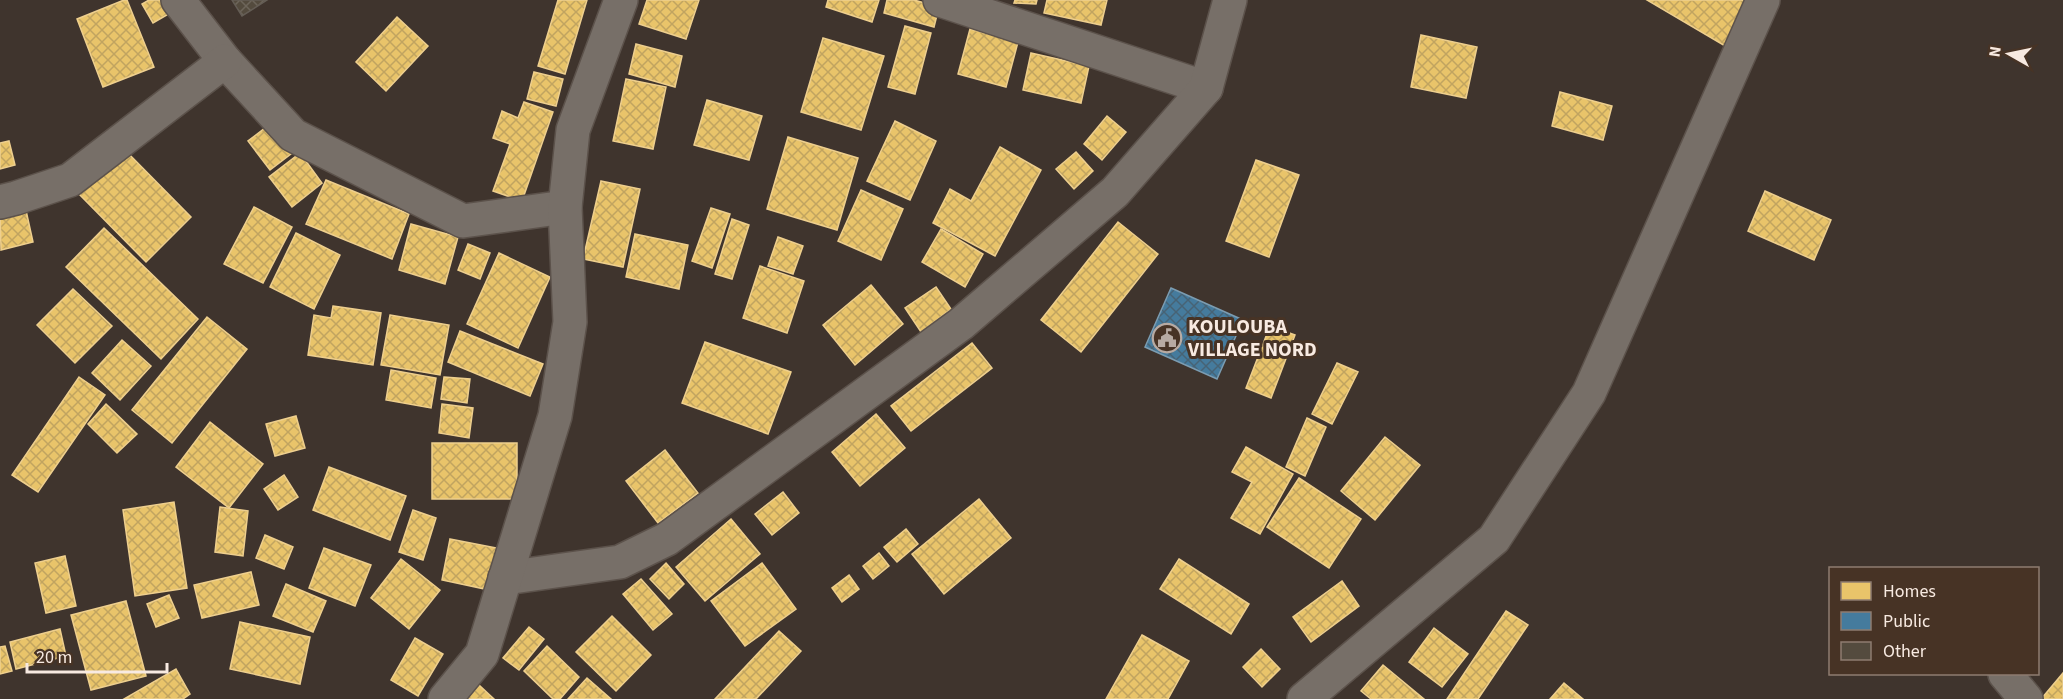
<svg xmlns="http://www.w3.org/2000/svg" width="2063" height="699" font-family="'Source Sans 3',sans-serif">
  <defs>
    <pattern id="homes-cross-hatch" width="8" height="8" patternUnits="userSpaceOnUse" patternTransform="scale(1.5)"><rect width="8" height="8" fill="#e9c46a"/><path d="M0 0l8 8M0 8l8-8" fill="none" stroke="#c1a460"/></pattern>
    <pattern id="public-cross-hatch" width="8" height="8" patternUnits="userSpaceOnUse" patternTransform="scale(1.5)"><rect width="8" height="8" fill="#457b9d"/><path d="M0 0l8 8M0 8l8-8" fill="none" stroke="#476375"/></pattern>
    <pattern id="building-cross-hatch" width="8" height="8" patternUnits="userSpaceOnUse" patternTransform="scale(1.5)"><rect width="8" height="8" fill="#544b3e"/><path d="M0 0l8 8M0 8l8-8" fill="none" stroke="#6d655a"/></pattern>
  </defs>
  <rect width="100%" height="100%" fill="#3f342d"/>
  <g fill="url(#homes-cross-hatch)" stroke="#eecf8e" stroke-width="1.5">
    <path d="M124,0H127L154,67L103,87L77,19Z"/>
    <path d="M149,0H165L172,12L153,23L142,4Z"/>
    <path d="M558,0H587L565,74L538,66Z"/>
    <path d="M647,0H699L686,39L639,24Z"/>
    <path d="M828,0H879L872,22L826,7Z"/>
    <path d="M887,0H914L939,7L934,27L884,13Z"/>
    <path d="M1015,0H1037L1036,4L1014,3Z"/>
    <path d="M1047,0H1107L1101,25L1044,13Z"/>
    <path d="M1647,0H1745L1725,46Z"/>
    <path d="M397,17L428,46L386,91L356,62Z"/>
    <path d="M905,26L931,33L915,94L888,87Z"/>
    <path d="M970,29L1018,42L1006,87L958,74Z"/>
    <path d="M1421,35L1477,47L1466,98L1411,87Z"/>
    <path d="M823,38L884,56L861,130L801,112Z"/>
    <path d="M636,44L682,56L675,87L629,74Z"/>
    <path d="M1031,53L1089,66L1081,103L1023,90Z"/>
    <path d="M534,72L563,79L556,106L527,99Z"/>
    <path d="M626,79L666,87L653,149L613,141Z"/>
    <path d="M1560,92L1612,106L1603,140L1552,126Z"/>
    <path d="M707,100L762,116L749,160L694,145Z"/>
    <path d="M524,102L553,112L522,201L493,191L510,144L493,138L502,111L518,118Z"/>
    <path d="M1107,116L1126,132L1102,160L1084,144Z"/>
    <path d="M274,121L296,150L270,170L248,141Z"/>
    <path d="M895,121L936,141L910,200L867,181Z"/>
    <path d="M788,137L858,158L837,230L767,209Z"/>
    <path d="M9,141L15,165L0,169V143Z"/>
    <path d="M121,146L191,217L146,262L77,192Z"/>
    <path d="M1000,147L1041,170L995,256L933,223L950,189L971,201Z"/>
    <path d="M1076,152L1093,171L1074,189L1056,169Z"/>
    <path d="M300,153L322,183L292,207L269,177Z"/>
    <path d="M1256,160L1299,175L1269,257L1226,241Z"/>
    <path d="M326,180L409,214L392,259L306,224Z"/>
    <path d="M601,181L640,189L623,267L583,259Z"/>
    <path d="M861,190L903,209L881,260L838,241Z"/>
    <path d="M1765,191L1831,220L1814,260L1748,231Z"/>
    <path d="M25,206L33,242L1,250L0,212Z"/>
    <path d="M254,207L292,227L263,283L224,264Z"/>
    <path d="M711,208L730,214L712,268L692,261Z"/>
    <path d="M732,219L749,225L732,279L715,274Z"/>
    <path d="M1118,222L1158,254L1081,352L1041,320Z"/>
    <path d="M411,224L458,237L445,284L399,270Z"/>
    <path d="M104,228L198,319L161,359L66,267Z"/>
    <path d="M941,229L983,254L965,287L922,262Z"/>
    <path d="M296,233L340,255L314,309L270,287Z"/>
    <path d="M635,234L688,245L679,289L626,277Z"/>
    <path d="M778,237L803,246L793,274L768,266Z"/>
    <path d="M468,244L490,253L480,279L458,270Z"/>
    <path d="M499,253L550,277L518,348L467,324Z"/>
    <path d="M760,266L804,281L787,333L743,318Z"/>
    <path d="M871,285L903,324L855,365L823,325Z"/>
    <path d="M936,287L951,309L921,332L905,308Z"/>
    <path d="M73,289L112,326L75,363L37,325Z"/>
    <path d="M333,306L381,313L373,365L308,355L314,315L331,318Z"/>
    <path d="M390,315L449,325L440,375L381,365Z"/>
    <path d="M207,317L247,349L172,443L132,410Z"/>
    <path d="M1270,326L1295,335L1271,398L1246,388Z"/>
    <path d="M460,331L543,364L530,396L448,362Z"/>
    <path d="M122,340L151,366L120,400L92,373Z"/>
    <path d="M705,342L791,372L768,434L682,403Z"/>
    <path d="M972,343L992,368L911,431L891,406Z"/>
    <path d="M1337,363L1358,372L1332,424L1312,414Z"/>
    <path d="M391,370L436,378L431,408L386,400Z"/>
    <path d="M79,377L105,395L38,492L12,475Z"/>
    <path d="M444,377L470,379L467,403L441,399Z"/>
    <path d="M106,404L137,434L117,453L88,424Z"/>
    <path d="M442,404L473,408L469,438L439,433Z"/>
    <path d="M876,414L905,448L860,486L832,452Z"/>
    <path d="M296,416L305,448L275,456L266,424Z"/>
    <path d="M1307,418L1326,427L1305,476L1286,467Z"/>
    <path d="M210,422L263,464L229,508L176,467Z"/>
    <path d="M1385,437L1420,465L1375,520L1341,491Z"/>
    <rect x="432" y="443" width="85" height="56"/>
    <path d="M1246,447L1293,474L1260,534L1231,518L1252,482L1232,472Z"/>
    <path d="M665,450L698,493L658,523L626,481Z"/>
    <path d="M329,467L406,496L390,540L313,510Z"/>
    <path d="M284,475L298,497L278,510L264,489Z"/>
    <path d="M1299,478L1361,519L1329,568L1267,527Z"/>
    <path d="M783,492L799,513L772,535L755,514Z"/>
    <path d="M979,499L1011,538L944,594L912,554Z"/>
    <path d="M174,502L187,588L135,596L123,510Z"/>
    <path d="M220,507L248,511L243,556L215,552Z"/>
    <path d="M413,510L436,518L423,560L399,552Z"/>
    <path d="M731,519L760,554L705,601L676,567Z"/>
    <path d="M906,529L918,544L897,562L884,547Z"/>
    <path d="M265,535L293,547L284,569L256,558Z"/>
    <path d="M450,539L502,549L494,591L442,580Z"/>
    <path d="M324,548L371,565L355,606L309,588Z"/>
    <path d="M879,553L889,566L873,579L863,566Z"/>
    <path d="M65,556L76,606L46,613L35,563Z"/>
    <path d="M401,559L440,590L409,629L371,598Z"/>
    <path d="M1179,559L1249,604L1231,634L1160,589Z"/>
    <path d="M666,563L684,584L669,599L650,579Z"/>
    <path d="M762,563L796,609L745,646L711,601Z"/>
    <path d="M251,572L259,605L202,618L194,585Z"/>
    <path d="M849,575L859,589L842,602L832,588Z"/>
    <path d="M641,579L672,614L653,630L623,594Z"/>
    <path d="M1342,581L1359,606L1311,642L1293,617Z"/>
    <path d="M286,584L326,601L313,632L273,616Z"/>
    <path d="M169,595L179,618L156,627L147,604Z"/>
    <path d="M126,601L146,676L91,690L71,615Z"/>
    <path d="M1506,611L1528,625L1478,699H1447Z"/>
    <path d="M612,616L651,655L616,691L576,652Z"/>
    <path d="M240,622L310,637L300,684L230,669Z"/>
    <path d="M529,627L544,639L519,670L503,658Z"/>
    <path d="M1434,628L1468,654L1442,687L1409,662Z"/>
    <path d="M60,629L66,656L16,669L10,642Z"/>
    <path d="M779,631L801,651L756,699H715Z"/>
    <path d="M1142,635L1189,661L1168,699H1106Z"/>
    <path d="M415,638L443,654L418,696L391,680Z"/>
    <path d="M5,646L12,671L0,674V647Z"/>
    <path d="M547,646L579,677L560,699H553L524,671Z"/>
    <path d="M1261,649L1280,669L1262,687L1243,667Z"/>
    <path d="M1383,665L1424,699H1371L1361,691Z"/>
    <path d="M176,669L190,694L183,699H124Z"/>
    <path d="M2063,673V699H2043L2042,698Z"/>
    <path d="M587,678L611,699H568Z"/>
    <path d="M1564,683L1583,699H1550Z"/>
    <path d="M479,685L494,699H467Z"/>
  </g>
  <path fill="url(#public-cross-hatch)" stroke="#7b9cb1" stroke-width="1.5" d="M1171,288L1243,320L1217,379L1145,347Z"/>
  <path fill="url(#building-cross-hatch)" stroke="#645d55" stroke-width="1.5" d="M232,0H267L242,16Z"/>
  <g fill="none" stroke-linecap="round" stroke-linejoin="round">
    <g stroke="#5c524b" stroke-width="36">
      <g id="minor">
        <path d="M178,0L225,61L293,135L463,221L565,207"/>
        <path d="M940,0L1206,88"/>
        <path d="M0,202L16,198L70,180L225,61"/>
        <path d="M505,578L620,562L667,539L961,324L1115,192L1206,88L1230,0"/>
        <path d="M2005,674L2026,699"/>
        <path d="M445,699L482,654L555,416L570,322L565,207L573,130L621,0"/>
        <path d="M1304,699L1494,539L1589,393L1763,0"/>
      </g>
    </g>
    <use href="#minor" stroke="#776f68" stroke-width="33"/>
  </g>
  <defs>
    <g id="civic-ring" transform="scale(1.5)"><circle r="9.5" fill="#473325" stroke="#b7aaa2" stroke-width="1.5"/><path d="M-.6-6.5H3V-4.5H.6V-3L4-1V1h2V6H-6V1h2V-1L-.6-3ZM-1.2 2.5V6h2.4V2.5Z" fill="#b7aaa2"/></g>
  </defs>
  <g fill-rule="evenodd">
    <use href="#civic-ring" x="1167" y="338"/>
  </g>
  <g text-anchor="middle" stroke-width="6" stroke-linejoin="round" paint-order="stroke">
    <g font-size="20" font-weight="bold" fill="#f8eae1" stroke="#473325" text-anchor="start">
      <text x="1188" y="333">KOULOUBA<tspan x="1188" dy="23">VILLAGE NORD</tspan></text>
    </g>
  </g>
  <rect x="1829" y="567" width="210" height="108" fill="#473325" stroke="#8e7c70" stroke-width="1.5"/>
  <rect x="1841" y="582" width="30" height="18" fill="#e9c46a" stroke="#8e7c70" stroke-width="1.5"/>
  <text x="1883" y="597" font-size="18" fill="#f8eae1">Homes</text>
  <rect x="1841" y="612" width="30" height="18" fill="#457b9d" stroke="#8e7c70" stroke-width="1.5"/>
  <text x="1883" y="627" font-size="18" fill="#f8eae1">Public</text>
  <rect x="1841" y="642" width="30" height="18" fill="#544b3e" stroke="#8e7c70" stroke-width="1.5"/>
  <text x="1883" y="657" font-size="18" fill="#f8eae1">Other</text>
  <g transform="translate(2009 54) rotate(279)" stroke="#473325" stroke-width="4.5" paint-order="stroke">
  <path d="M0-4.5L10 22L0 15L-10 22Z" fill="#f8eae1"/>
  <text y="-9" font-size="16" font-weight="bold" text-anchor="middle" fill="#f8eae1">N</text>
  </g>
  <path d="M27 663v9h140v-9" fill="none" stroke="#f8eae1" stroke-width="3"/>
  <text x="36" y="663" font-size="18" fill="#f8eae1" stroke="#473325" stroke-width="4.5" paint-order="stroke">20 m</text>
</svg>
